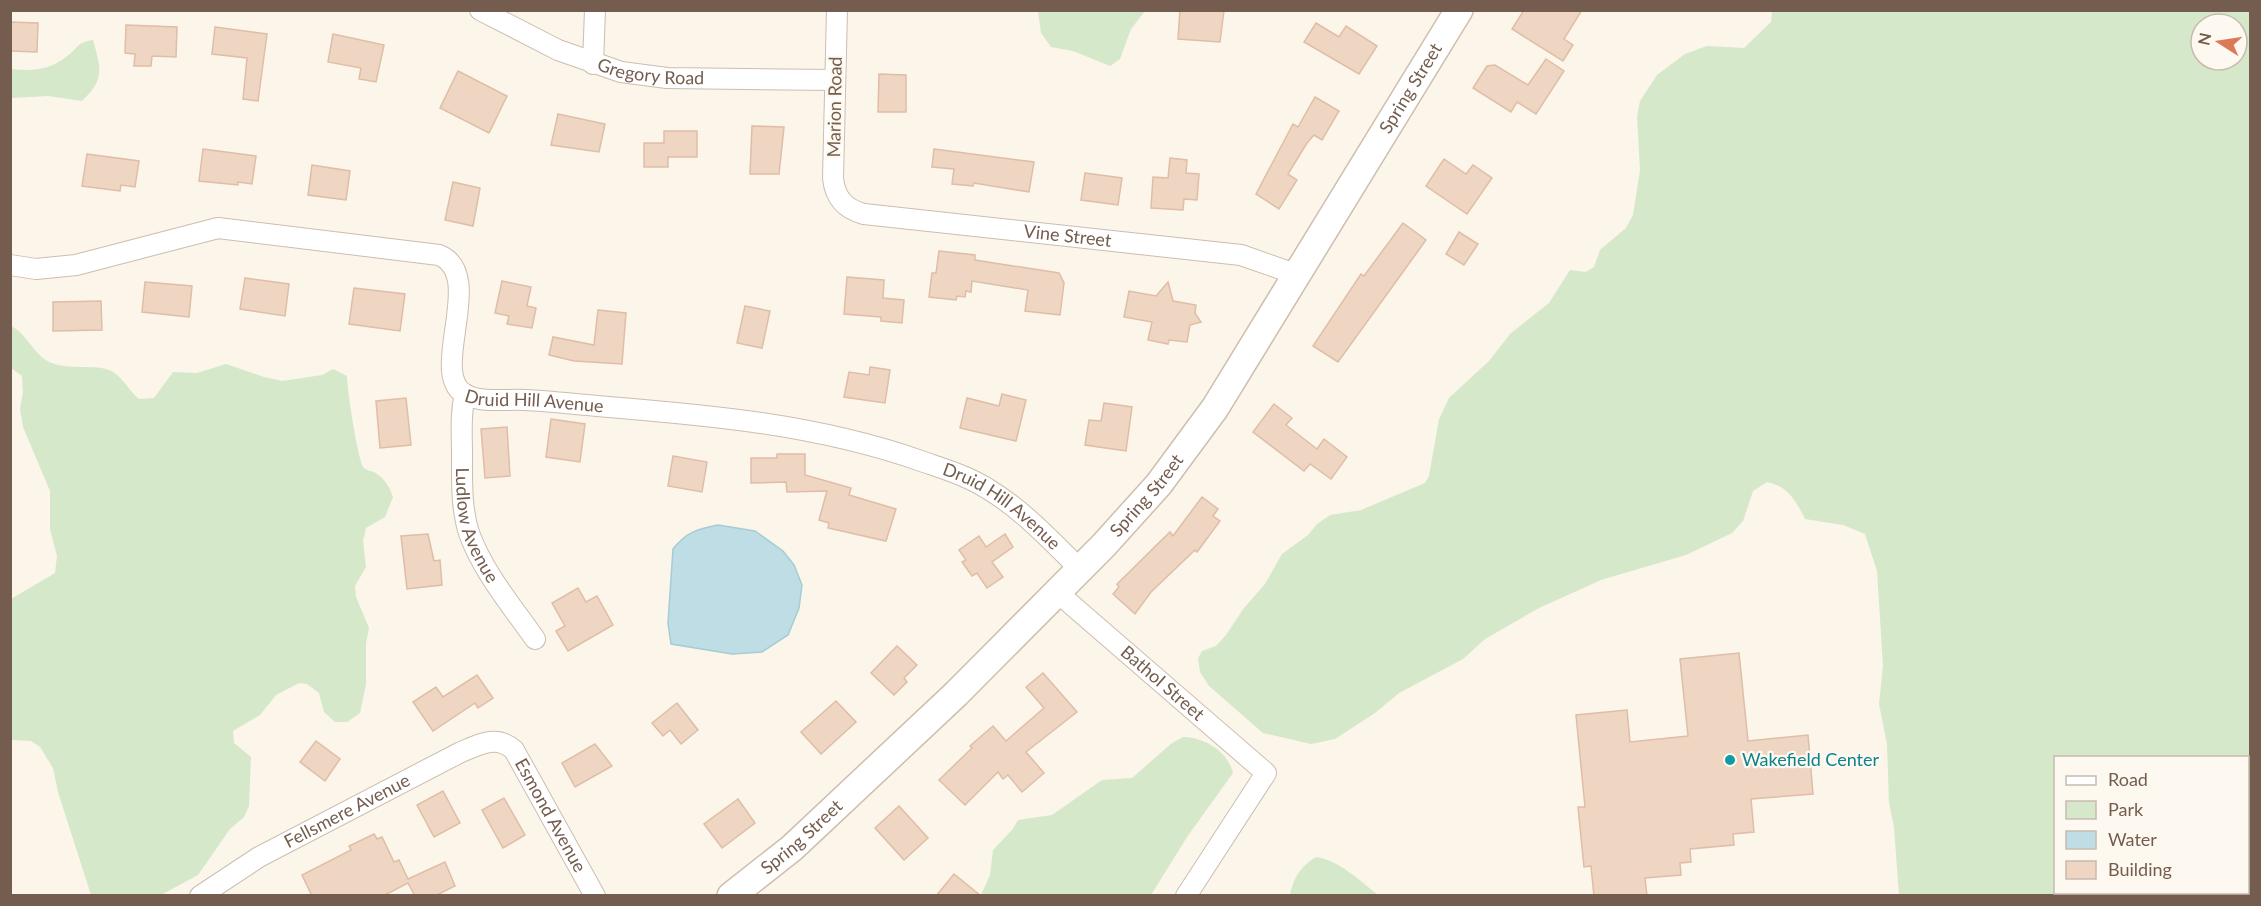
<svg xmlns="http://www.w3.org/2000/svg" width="2261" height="906" font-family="Lato,sans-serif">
  <rect width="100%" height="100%" fill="#fbf5ea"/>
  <g fill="#d5e8c9" fill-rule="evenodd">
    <path d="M1038,11V10L1145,11L1131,29L1120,59L1110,66L1073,51L1051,47L1041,33Z"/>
    <path d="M1772,11H2250V895H1899L1894,827L1889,803L1887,744L1879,704L1883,666L1877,571L1865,534L1843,525L1805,519C1796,501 1788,486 1767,482L1753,491L1743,521L1732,533L1686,555L1601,580L1539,608L1485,639L1463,659L1399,693L1375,713L1335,739L1311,744L1263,733L1209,686L1200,672L1198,658L1202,651L1216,646L1226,635L1244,608L1265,584L1282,554L1308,535L1317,524L1330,515L1361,510L1425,483L1429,476L1439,419L1449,398L1489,361L1510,334L1549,303L1570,270L1586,272L1594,267L1600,250L1626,228L1633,215L1640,170L1637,116L1640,101L1657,75L1685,54L1707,46L1744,48L1771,22ZM2201,24H2237V60H2201ZM2056,758H2248V892H2056Z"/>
    <path d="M93,40C101,69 105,79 82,101L48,96L11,98V69C31,71 48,71 66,57C79,48 75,43 93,40Z"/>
    <path d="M11,326C28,334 34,357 52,363C70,370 92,364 109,370C122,375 128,390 139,399L154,398L173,372L197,373L226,364L264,377L282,381L322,375L333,369L347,376C347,388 358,462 364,468C367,471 374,471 377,474C385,479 390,488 393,497L385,517L366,528L363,541L366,567L355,586L356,597L369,628L366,643V684L360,713L347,722H335L324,712L319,693L307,684L299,683L276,695L260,715L233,731L234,743L251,757L249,806L244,817L230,829L198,875L161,895H91L58,792L53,768L40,747L31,741L11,740V599L55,573L57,556L50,529V491L23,427L20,409L23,392L22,376L11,368Z"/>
    <path d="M1183,737C1203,737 1228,751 1233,773L1187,837L1151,895H981L990,875L993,850L1012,830L1018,820L1052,815L1102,780L1132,778L1172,743Z"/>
    <path d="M1316,857C1339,860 1360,881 1378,895H1290C1294,877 1300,867 1316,857Z"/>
  </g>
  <path fill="#bfdde4" stroke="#a6ccd5" stroke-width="1.5" d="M718,525L755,531L783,551L794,565L802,585L799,608L788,635L762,652L732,654L671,644L668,623L673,549C686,532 698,529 718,525Z"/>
  <g fill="#eed6c3" stroke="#e0bda5" stroke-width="1.5">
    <path d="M1180,10H1224L1220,42L1178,39Z"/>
    <path d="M1524,10H1582L1564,39L1573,45L1563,61L1512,29Z"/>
    <path d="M10,22L38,23L37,52L10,51Z"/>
    <path d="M1316,23L1339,37L1346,26L1377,46L1359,74L1304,42Z"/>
    <path d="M126,25L177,27L176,57L152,56L151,66H134L135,54L125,53Z"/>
    <path d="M215,27L267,34L258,101L243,99L247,58L212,54Z"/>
    <path d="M333,34L384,45L376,82L359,79L361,68L328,62Z"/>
    <path d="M1546,59L1564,71L1536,114L1517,102L1511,112L1473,88L1487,66L1495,65L1528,85Z"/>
    <path d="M458,71L507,96L489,133L440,108Z"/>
    <path d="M879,74L906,75V112H878Z"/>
    <path d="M1315,97L1339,111L1322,140L1314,135L1307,143L1288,174L1297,180L1279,209L1256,194L1293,124L1298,127Z"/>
    <path d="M558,114L605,124L599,152L551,145Z"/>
    <path d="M752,126L784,127L779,174H750Z"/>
    <path d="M664,131H697V157H668V167H644V143H664Z"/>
    <path d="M203,149L256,156L252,184L238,182V185L199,181Z"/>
    <path d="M934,149L1034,162L1029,192L974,183L973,186L952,184L954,169L932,167Z"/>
    <path d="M87,154L139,161L135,187L121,185L120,191L82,186Z"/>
    <path d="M1170,158L1187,160L1186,173L1199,174L1197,200L1184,199L1183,210L1151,208L1153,177L1168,178Z"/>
    <path d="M1444,159L1466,174L1473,165L1492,178L1467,214L1426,186Z"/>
    <path d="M312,165L350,171L346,200L308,195Z"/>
    <path d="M1085,173L1122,178L1118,205L1081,200Z"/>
    <path d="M453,182L480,188L473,226L445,220Z"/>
    <path d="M1403,223L1426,240L1338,362L1313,346L1361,274L1364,276Z"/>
    <path d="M1459,232L1478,244L1464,265L1446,254Z"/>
    <path d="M939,251L975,255V260L1059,273L1064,283L1060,315L1025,311L1028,290L972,281L971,292L966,291L965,297L957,296L956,300L929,297L932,273H936Z"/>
    <path d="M847,277L884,280L883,298L904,300L902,323L881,321V317L844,314Z"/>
    <path d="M245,278L289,284L285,316L240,309Z"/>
    <path d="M502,281L531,287L527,306L536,308L532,328L507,324L509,316L495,313Z"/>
    <path d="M145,282L192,286L189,317L142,312Z"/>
    <path d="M1168,282L1173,301L1196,305L1195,313L1201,322L1190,325L1187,342L1169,340L1168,344L1148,340L1152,322L1124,317L1129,291L1156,296Z"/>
    <path d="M354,288L405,294L400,331L349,324Z"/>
    <path d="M101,301L102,330L53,331V302Z"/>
    <path d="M745,306L770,311L762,348L737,343Z"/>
    <path d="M598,310L626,313L622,364L574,361L549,355L553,337L594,345Z"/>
    <path d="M870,367L890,370L885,403L844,397L849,372L869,375Z"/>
    <path d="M1002,394L1026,400L1016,441L960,428L967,398L999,406Z"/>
    <path d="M406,398L411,445L380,448L376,401Z"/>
    <path d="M1104,403L1132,407L1126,451L1085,445L1089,420L1101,421Z"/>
    <path d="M1274,404L1292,418L1286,425L1317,449L1324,439L1347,457L1331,479L1310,464L1304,471L1253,432Z"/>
    <path d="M551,419L585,424L580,462L546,457Z"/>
    <path d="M507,427L510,476L485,478L481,429Z"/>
    <path d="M777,454H805V475L851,488L849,495L896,509L886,541L828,528L829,523L819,520L827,491L787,492L786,482L751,483V458H777Z"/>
    <path d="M673,456L707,462L702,492L668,486Z"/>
    <path d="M1202,497L1218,509L1213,516L1220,521L1197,552L1195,550L1151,592L1135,614L1113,594L1119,587L1117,584L1170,532L1173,536Z"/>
    <path d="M428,534L434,561L440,560L442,585L407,589L401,536Z"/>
    <path d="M1005,534L1013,547L992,562L1003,577L987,588L977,573L972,576L962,562L966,560L959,550L979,536L986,547Z"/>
    <path d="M578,588L586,602L597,596L613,625L568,651L556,631L565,626L552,603Z"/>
    <path d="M897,646L917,665L904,678L907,682L894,695L871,673Z"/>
    <path d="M1739,653L1748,741L1808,735L1813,794L1751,799L1754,832L1733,834L1734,845L1690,849L1691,862L1680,863L1681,875L1645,878L1647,896H1594L1591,866L1584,867L1578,807H1585L1576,715L1627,710L1630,742L1688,736L1680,659Z"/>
    <path d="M1043,673L1077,712L1026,752L1044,773L1022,792L1008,775L1003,779L998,772L965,805L939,780L972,748L970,746L993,726L1006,741L1044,708L1026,687Z"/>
    <path d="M477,675L493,698L478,708L475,703L433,731L413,702L436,687L443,697Z"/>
    <path d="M836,701L856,722L821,754L801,732Z"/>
    <path d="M677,703L698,730L681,744L670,730L663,736L652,723Z"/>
    <path d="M316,741L340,759L325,781L300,762Z"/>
    <path d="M595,744L612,766L575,787L562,763Z"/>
    <path d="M443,791L460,823L434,837L417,805Z"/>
    <path d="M504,798L525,835L503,848L482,810Z"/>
    <path d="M738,799L755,823L722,848L704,824Z"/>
    <path d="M899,806L928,838L904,860L875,828Z"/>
    <path d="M374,834L377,839L382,837L394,862L399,860L408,879L445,862L455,886L435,896H415L408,883L383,896H312L302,875L351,850L349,846Z"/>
    <path d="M954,874L981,896H936Z"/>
  </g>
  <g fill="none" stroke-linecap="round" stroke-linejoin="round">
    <g stroke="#cdbdb0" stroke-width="22">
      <g id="street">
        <path id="s1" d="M480,10L558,50L621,72L667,78L835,80"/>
        <path id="s2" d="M837,10L833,178C835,198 845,209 864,214L1241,255L1295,274"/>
        <path d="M593,64L595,10"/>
        <path id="s3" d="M10,265L36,269L76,265L218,228L439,255C488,275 426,375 466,395C483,403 507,399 525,400C549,401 573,404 597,406C707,415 816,424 921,461C944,469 968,476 988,489C1023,510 1051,541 1080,569"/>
        <path id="s4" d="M465,394C460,414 462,434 462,454C462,480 461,508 469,533C483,572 512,606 535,639"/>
        <path id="s5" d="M1058,593L1266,773L1186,896"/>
        <path id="s6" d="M200,896L259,857L459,753C478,745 496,734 514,750L595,896"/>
      </g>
    </g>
    <g stroke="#cfbeae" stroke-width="30">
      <g id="secondary">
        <path id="s7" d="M731,896L792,848L956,694L1104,545L1159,484L1215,408L1459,10"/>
      </g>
    </g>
    <use href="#street" stroke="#fff" stroke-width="20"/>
    <use href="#secondary" stroke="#fff" stroke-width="27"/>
  </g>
  <circle fill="#0f9aa8" stroke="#fef9f0" stroke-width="2" cx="1730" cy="760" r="6"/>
  <g text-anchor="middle" stroke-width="4.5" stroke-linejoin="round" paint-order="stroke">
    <g font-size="18" fill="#745d4f" stroke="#fef9f0">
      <text dy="6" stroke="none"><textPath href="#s1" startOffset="184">Gregory Road</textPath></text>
      <text dy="6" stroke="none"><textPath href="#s7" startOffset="1064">Spring Street</textPath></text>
      <text transform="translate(835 107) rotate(-89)" y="6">Marion Road</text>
      <text dy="6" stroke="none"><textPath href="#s2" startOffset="424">Vine Street</textPath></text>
      <text dy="6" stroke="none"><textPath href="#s3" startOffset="658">Druid Hill Avenue</textPath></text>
      <text dy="6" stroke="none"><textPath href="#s7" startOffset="578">Spring Street</textPath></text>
      <text dy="6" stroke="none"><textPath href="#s3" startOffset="1144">Druid Hill Avenue</textPath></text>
      <text dy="6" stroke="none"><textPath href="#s4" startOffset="134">Ludlow Avenue</textPath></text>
      <text dy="6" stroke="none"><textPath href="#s5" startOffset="138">Bathol Street</textPath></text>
      <text dy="6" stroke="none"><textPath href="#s6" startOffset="170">Fellsmere Avenue</textPath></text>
      <text dy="6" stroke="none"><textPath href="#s6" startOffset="430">Esmond Avenue</textPath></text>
      <text dy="6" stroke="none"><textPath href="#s7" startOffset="92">Spring Street</textPath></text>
    </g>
    <g font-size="18" fill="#0d838f" stroke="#fef9f0" text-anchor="start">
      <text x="1742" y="766">Wakefield Center</text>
    </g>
  </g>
  <rect width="2261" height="906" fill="none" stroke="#745d4f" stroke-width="24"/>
  <rect x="2054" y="756" width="195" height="138" fill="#fef9f0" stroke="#c7bbb0" stroke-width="1.5"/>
  <rect x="2066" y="776" width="30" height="9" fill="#ffffff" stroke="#c7bbb0" stroke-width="1.5"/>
  <text x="2108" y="786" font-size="18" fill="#745d4f">Road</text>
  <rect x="2066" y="801" width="30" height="18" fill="#d5e8c9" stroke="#c7bbb0" stroke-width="1.5"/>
  <text x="2108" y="816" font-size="18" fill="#745d4f">Park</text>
  <rect x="2066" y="831" width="30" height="18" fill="#bfdde4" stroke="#c7bbb0" stroke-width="1.5"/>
  <text x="2108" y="846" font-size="18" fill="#745d4f">Water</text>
  <rect x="2066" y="861" width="30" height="18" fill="#eed6c3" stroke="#c7bbb0" stroke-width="1.5"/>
  <text x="2108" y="876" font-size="18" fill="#745d4f">Building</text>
  <g transform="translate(2219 42) rotate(282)"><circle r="28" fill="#fef9f0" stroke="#c7bbb0" stroke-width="1.5"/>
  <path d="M0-4.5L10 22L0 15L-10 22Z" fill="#db7a59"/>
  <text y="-9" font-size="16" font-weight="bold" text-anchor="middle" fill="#745d4f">N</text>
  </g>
</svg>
